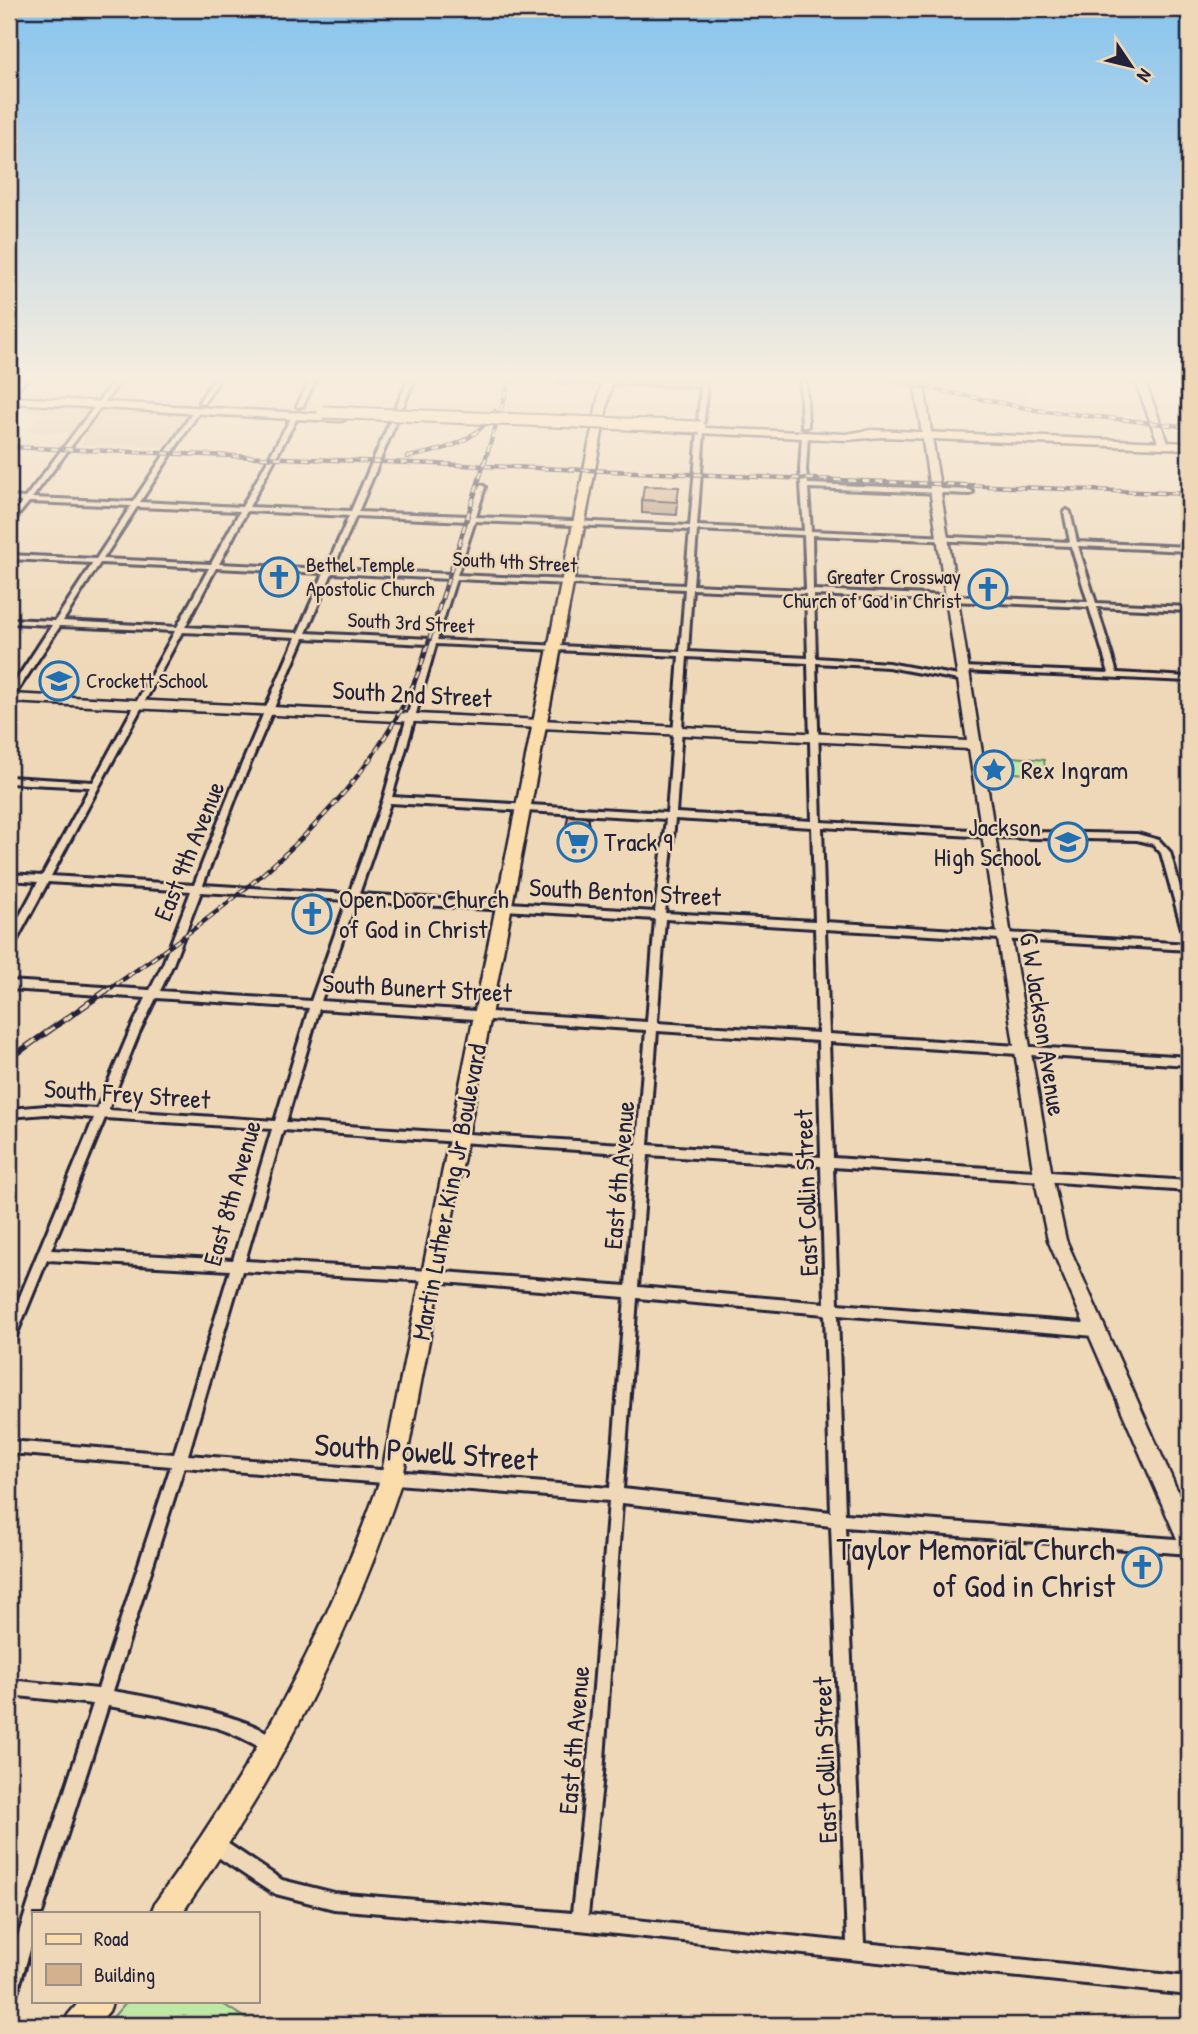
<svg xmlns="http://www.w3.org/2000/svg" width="1198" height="2034" font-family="'Patrick Hand',sans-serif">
  <rect width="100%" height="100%" fill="#eed8b7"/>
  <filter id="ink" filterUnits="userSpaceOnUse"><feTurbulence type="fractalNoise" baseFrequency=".0143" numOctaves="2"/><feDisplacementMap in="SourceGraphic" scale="14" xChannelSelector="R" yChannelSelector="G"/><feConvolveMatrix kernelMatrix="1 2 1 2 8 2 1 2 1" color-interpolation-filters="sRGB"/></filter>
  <g filter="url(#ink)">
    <g fill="#e2c9a9">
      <path d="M90,380L148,382L136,401L9,395V381Z"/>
      <path d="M929,380H1023L1028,402Z"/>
      <path d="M11,405L191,414L169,447L81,444L86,435L28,432L42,413L9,411Z"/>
    </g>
    <g fill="#bfe8a4" stroke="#708570" stroke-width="2">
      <path d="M1004,756L1044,760L1046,776L1005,772Z"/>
      <path d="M127,2001H218L256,2025H106Z"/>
    </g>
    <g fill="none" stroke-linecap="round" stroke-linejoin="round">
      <g stroke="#22223b" stroke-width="6">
        <g id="street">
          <path d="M115,380H121L32,498L133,502L193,412L196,410L199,412L140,502L242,507L292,416L295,414L298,416L249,507L351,511L408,380H414L358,512L469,516L479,487L482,485L485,487L476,517L690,526L698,431L701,429L704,431L697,526L804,531L800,470L802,435L805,433L808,435L806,470L808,484L970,490L973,492L970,494L808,488L811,531L1070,542L1064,512L1067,510L1070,512L1077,542L1189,547V551L1078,546L1096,603L1189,607V611L1097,607L1117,673L1189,677V681L963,671L959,669L963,667L1109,673L1089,607L814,595L816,658L888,663L964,677L968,679L964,681L888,667L816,663L821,822L989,831L1137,834L1159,840L1170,852L1189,920V939L1184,936L1161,853L1153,844L1137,840L989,837L822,827L825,922L1189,944V950L825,929L829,1034L1189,1057V1065L829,1042L833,1158L1189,1181V1191L833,1167L838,1304L1095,1324L1099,1326L1101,1330L1099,1334L1095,1336L838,1315L845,1514L1189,1540V1554L845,1527L864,1943L1189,1977V1995L579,1930L334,1909L272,1893L209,1851L207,1845L209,1839L215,1837L221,1839L282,1880L334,1893L572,1913L587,1774L609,1501L184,1467L113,1691C143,1696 269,1718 281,1745L279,1751L273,1753C254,1745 237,1734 217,1728C181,1718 145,1712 108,1706L42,1913H33V1940L18,1990L15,1996L9,1999V1964L93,1704L9,1695V1680L98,1689L171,1466L9,1453V1441L174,1454L230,1270L47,1260L15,1338L14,1342L9,1344V1323L94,1118L46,1114L9,1117V1109L46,1106L97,1109L129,1033L146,998L9,989V981L150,990L163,964L191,891L48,882L14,945L9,948V936L38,882L9,880V874L42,876L90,787L9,783V777L93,782L175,631L60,626L12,699H9V691L52,625L9,623V619L55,621L93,563L9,559V555L96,559L131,506L29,502L11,524L9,525V519L22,502L9,501V497L25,498ZM137,507L240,511L211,564L103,559ZM247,511L349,516L326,569L219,564ZM356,516L468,521L450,574L333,569ZM475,521L690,530L685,585L457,575ZM697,530L804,535L806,590L693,585ZM812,535L1071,546L1088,602L813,590ZM100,563L209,568L177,627L63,621ZM216,568L324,573L298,633L185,627ZM332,573L449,579L430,639L306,633ZM456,579L685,589L680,652L437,640ZM692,589L806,594L808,658L688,652ZM182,632L296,637L230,792L194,885L51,876ZM304,638L428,644L383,800L349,894L203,885L238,792ZM436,644L679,656L667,813L392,797ZM687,657L808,663L812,821L676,813ZM390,803L666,819L655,912L359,894ZM675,819L812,827L815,921L665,913ZM201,892L347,900L311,1001L160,991L173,964ZM356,901L655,919L647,1022L321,1001ZM665,919L815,928L818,1033L657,1023ZM156,998L309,1008L275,1121L108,1110L139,1033ZM319,1009L646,1030L637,1145L286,1122ZM657,1031L818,1041L821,1157L648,1145ZM105,1118L272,1129L233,1260L51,1250ZM283,1130L636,1154L626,1286L432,1271L245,1261ZM648,1155L821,1166L825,1303L638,1287ZM242,1271L432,1281L625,1297L610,1488L188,1455ZM637,1298L825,1314L831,1512L623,1489ZM622,1503L831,1526L847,1942L588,1915L603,1774Z"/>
          <path d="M213,380H219L204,403H200L199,402Z"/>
          <path d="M310,380H316L303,406L298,407L297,406Z"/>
          <path d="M558,380L701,382V380H707L704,422L701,424L698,422L701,386L561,382Z"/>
          <path d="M800,380H806L808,426L805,428L802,426Z"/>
        </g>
      </g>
      <g stroke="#22223b" stroke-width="5">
        <g id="secondary">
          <path d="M17,380H26L9,398V390Z"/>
          <path d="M914,380H923L1011,936L1052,1176L1066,1240L1189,1517V1551L1181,1548L1048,1240L1034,1176L969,749L9,702V694L967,741Z"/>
          <path d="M1135,380H1144L1169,445L1167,447L1159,445Z"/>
        </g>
      </g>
      <g stroke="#22223b" stroke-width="5">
        <g id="primary">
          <path d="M602,380H612L403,1477C351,1637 278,1776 182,1913H151L155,1903C253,1767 326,1636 381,1477Z"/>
          <path d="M9,397C121,402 230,410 342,415L347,418L342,421C231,417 120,408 9,403Z"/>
          <path d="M681,427L846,434L871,430L1189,443V449L882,437L846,440L677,432V428Z"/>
          <path d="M80,2001H113L109,2011L97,2025H63L68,2015Z"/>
        </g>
      </g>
      <use href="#street" fill="#eed8b7" fill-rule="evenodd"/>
      <use href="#secondary" fill="#eed8b7" fill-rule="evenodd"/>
      <use href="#primary" fill="#fbddab" fill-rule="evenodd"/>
      <g stroke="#22223b" stroke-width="4.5">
        <g id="rail-far1">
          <path d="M888,380L1036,410L1189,427"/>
          <path d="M9,447L1189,494"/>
          <path d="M407,457C442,451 475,443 495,411"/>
          <path d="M105,992C228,907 367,809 422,663L510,380"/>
        </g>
      </g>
      <g stroke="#22223b" stroke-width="6">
        <path id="rail" d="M9,1059L107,990"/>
      </g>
      <use href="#rail-far1" stroke="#eed8b7" stroke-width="2.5" stroke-dasharray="7" stroke-linecap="butt"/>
      <use href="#rail" stroke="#eed8b7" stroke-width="3.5" stroke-dasharray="11" stroke-linecap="butt"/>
      <g stroke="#22223b" stroke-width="15" stroke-linecap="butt">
        <path id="primary-bridge" d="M323,412L700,427"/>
      </g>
      <use href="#primary-bridge" stroke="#fbddab" stroke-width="11"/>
    </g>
    <g fill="#b5987b" stroke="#22223b" stroke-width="2">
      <path d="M642,500H678L677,515L642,513Z"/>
      <path d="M589,817V831L586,854L564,853V839Z"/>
    </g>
    <path fill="#947c64" stroke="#22223b" stroke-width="2" d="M589,817V831L586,854V840Z"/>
    <g fill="#d3b18f" stroke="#22223b" stroke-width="2">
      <path d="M644,486L679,487L677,502L642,500Z"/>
      <path d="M568,816L589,817L586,840L564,839Z"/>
    </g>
  </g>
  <linearGradient id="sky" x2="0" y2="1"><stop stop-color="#87c4ee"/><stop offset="0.57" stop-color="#f7eddf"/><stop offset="1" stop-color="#f7eddf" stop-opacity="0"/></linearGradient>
  <rect width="1198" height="665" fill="url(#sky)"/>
  <defs>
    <g id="church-ring" transform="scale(2.0125)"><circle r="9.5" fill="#eed8b7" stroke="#1f6fb2" stroke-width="1.5"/><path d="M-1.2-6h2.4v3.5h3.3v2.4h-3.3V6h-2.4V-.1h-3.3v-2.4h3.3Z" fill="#1f6fb2"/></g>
    <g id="school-ring" transform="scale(2.0125)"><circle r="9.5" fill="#eed8b7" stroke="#1f6fb2" stroke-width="1.5"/><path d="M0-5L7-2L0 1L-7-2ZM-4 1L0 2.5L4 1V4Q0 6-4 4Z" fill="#1f6fb2"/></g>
    <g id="sight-ring" transform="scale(2.0125)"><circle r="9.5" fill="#eed8b7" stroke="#1f6fb2" stroke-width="1.5"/><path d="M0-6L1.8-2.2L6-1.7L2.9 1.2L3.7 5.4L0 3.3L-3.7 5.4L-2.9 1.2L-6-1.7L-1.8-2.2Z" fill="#1f6fb2"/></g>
    <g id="supermarket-ring" transform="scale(2.0125)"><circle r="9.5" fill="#eed8b7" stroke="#1f6fb2" stroke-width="1.5"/><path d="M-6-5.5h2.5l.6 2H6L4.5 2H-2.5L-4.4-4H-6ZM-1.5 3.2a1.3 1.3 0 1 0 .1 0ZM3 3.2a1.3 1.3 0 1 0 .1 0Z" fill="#1f6fb2"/></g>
  </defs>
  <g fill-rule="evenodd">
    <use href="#church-ring" x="279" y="577"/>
    <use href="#church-ring" x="988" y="589"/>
    <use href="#school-ring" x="59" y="681"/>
    <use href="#sight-ring" x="994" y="770"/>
    <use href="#supermarket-ring" x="577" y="842"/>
    <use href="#school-ring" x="1068" y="842"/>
    <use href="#church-ring" x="312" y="914"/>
    <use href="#church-ring" x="1142" y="1567"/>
  </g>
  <g text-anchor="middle" stroke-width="5" stroke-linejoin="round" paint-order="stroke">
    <g font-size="21" fill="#22223b" stroke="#eed8b7">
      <text transform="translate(515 562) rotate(3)" y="7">South 4th Street</text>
      <text transform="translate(411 623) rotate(3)" y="7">South 3rd Street</text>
    </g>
    <g font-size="21" fill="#22223b" stroke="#eed8b7" text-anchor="start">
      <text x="306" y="572">Bethel Temple<tspan x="306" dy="24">Apostolic Church</tspan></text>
      <text x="961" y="584" text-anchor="end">Greater Crossway<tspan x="961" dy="24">Church of God in Christ</tspan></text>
      <text x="86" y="688">Crockett School</text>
    </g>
    <g font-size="26" fill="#22223b" stroke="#eed8b7">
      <text transform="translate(412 694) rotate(3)" y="9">South 2nd Street</text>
      <text transform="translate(189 851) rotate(-68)" y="9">East 9th Avenue</text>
      <text transform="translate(625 892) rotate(3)" y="9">South Benton Street</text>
      <text transform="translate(417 988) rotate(3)" y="9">South Bunert Street</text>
      <text transform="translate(1043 1024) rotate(81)" y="9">G W Jackson Avenue</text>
      <text transform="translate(127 1094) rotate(4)" y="9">South Frey Street</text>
      <text transform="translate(619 1175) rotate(-85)" y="9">East 6th Avenue</text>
      <text transform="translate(449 1192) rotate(-79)" y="9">Martin Luther King Jr Boulevard</text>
      <text transform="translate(232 1193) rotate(-74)" y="9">East 8th Avenue</text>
      <text transform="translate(806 1193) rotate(-92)" y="9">East Collin Street</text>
      <text transform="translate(574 1740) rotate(-85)" y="9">East 6th Avenue</text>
      <text transform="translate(825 1760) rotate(-92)" y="9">East Collin Street</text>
    </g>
    <g font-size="26" fill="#22223b" stroke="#eed8b7" text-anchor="start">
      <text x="1021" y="779">Rex Ingram</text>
      <text x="1041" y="836" text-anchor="end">Jackson<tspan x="1041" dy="30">High School</tspan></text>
      <text x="604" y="851">Track 9</text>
      <text x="339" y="908">Open Door Church<tspan x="339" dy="30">of God in Christ</tspan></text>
    </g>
    <g font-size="32" fill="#22223b" stroke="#eed8b7">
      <text transform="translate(426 1452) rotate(4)" y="11">South Powell Street</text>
    </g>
    <g font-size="32" fill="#22223b" stroke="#eed8b7" text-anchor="end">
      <text x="1115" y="1560">Taylor Memorial Church<tspan x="1115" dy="37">of God in Christ</tspan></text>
    </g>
  </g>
  <rect width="1198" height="2034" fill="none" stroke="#eed8b7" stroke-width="35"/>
  <rect x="18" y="18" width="1163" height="1999" fill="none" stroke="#22223b" stroke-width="2.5" filter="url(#ink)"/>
  <rect x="32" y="1912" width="228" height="91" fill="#eed8b7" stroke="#9c8f85" stroke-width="2"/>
  <rect x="46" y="1934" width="35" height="10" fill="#fbddab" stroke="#9c8f85" stroke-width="2"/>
  <text x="94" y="1946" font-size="21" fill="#22223b">Road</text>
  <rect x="46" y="1964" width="35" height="21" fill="#d3b18f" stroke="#9c8f85" stroke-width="2"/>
  <text x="94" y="1982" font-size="21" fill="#22223b">Building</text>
  <g transform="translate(1131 66) rotate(125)" stroke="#eed8b7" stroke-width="5" paint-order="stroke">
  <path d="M0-5L12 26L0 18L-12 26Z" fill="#22223b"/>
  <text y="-10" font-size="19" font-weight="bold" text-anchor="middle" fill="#22223b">N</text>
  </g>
</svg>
